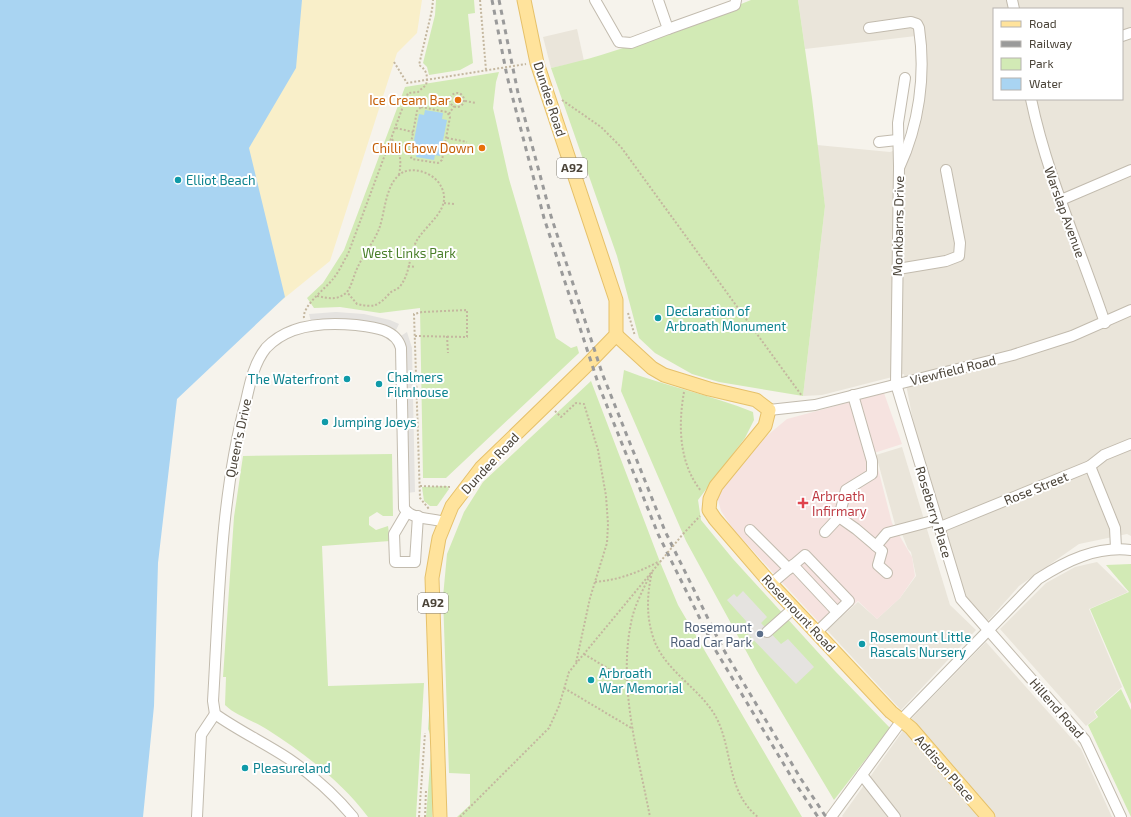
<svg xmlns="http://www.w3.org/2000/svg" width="1131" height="817" font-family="'Exo 2',sans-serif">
  <rect width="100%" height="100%" fill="#f6f3ec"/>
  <g fill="#eae5da" fill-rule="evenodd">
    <path d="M798,0H1131V536L1127,534L1079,544L1019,586L987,622L962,596L920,457L904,374L822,395L803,396L825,206L817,145L890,152L905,147L919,73L916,36L805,49ZM994,9H1122V99H994Z"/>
    <path d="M577,29L584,61L551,68L543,37Z"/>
    <path d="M902,447L950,605L976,630L901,710L827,630L858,602L877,619L900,598L916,576L911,552L908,549L902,534L896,528L876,455Z"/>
    <path d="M1097,562L1128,592L1089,609L1122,687L1094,712L1097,717L1086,726L1000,629L1046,583L1075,567Z"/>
    <path d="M986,642L1081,749L1112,817H843L842,816L912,718Z"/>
  </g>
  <path fill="#f6e3e0" d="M884,393L902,444L874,453L892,523L912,557L915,576L900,598L877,619L858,601L826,630L733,529L721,511L717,496L758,443L787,419Z"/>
  <g fill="#d2eab5">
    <path d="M436,0H474L475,13L468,14L473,63L460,70L429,75L427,67L423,63L435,15Z"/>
    <path d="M751,0H798L812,98L825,206L803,396L719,382L692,374L655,353L639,338L617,256L551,68C620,53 685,26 751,0Z"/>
    <path d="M499,72L496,82L493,108L509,179L556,338L571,348L577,346L579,353L446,478H423L420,308L380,313L340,307L314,308L307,298L323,283L344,250L405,87Z"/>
    <path d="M624,370C667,387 712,395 753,412L754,420L745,438L698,500L701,520L733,559L835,671L890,728L834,800L757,671L686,541L621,391Z"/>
    <path d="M591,381L660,562L678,605L802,817H457L470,805V774L449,773L443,597L447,554L464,512L483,482Z"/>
    <path d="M392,454L393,516H383L377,512L369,517V525L376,530L388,526L390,541L322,546L328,686L424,683L416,817H368C341,781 305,754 268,730C255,721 236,716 225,705L226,677H223L234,517L243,456Z"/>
    <path d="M447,486L449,489L437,506H430L424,501L422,487Z"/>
    <path d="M1131,564V704L1090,609L1129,592L1106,565Z"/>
    <path d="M1121,689L1131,710V817L1088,725L1098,717L1095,712Z"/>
    <path d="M430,702C434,740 434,779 432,817H426L432,739L428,729Z"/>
  </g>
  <path fill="#f9efc9" d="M61,0H422L417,33L397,53L330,261L212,357L0,98Z"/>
  <g fill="#e5e3e0">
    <path d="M336,312L364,314L390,320L399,324L396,330L355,321L311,322L309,314Z"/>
    <path d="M407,332L412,348L415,492L407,493L404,345L401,336Z"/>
    <path d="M743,591L767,617L761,623L781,644L788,639L814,667L796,684L744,630L746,621L727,600L734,594L737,597Z"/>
  </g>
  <g fill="#a9d4f2">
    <path d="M0,0H302L296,68L249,148L285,297L177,399L158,563L154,706L143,817H0Z"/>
    <path d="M425,110L443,113L442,119L447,120L440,156L435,155L434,160L416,157L417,152L412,151L419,114L424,115Z"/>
  </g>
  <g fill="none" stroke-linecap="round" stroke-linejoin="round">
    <g stroke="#c2bbae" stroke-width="12">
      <g id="minor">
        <path d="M595,0L619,42L631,43L668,29L658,0"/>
        <path d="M1012,0L1014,9"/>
        <path d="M869,28L911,22L917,24L919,28C926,75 919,125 899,168L896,384L961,599L1085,740L1121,817"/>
        <path d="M668,29L735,5L736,0"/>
        <path d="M1122,36L1131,33"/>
        <path d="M1031,99C1047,176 1080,248 1105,323"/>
        <path d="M879,142L897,140"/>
        <path d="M899,166L898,123L905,78"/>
        <path d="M1061,200L1131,170"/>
        <path d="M898,269L946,261L959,256L960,243L946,170"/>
        <path d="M853,395L872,461V474L846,490L839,517L856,529L882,551L878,565L887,573"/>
        <path d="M769,410L815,405L1013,355L1072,336L1131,310"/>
        <path d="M1090,466L1115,528L1116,548"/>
        <path d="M407,512L394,534L395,562H415L418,516"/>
        <path d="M938,528L1090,466L1104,455L1131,444"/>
        <path d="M750,530L789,569"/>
        <path d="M825,532L839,517"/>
        <path d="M876,546L887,533L936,520"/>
        <path d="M793,565L837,612"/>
        <path d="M771,584L805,555L849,601L817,632"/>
        <path d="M767,632L794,608"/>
        <path d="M862,775L895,817"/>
        <path d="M197,817L201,735L215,714"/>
        <path d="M353,817C335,795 312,775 289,759C265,743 239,731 215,714L213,701C219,601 220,498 246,401C250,383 254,363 266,348C288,324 326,322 356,325C373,327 396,329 401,348L404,508C411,520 433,518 445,522"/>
        <path d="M831,817L905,716L1038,579C1066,561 1096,546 1131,550"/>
      </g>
    </g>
    <g stroke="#e6c16a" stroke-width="15">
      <g id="major">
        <path d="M616,335L652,368L664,375L709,389L756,400L769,410L765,426L716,486L710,499L709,510L715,519L771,584L891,712L911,728L988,817"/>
        <path d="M440,817L432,578L439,538L452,506L481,468L585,367L616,335V300L537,63L524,0"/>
      </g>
    </g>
    <g stroke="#c4b79f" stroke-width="2" stroke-dasharray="2 2" stroke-linecap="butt">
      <path d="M480,0L486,70"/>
      <path d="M394,62L407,83L526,64"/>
      <circle cx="457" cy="100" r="7"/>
      <path d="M562,100L601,127L621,147L802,396"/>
      <path d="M465,101L476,103"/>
      <path d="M421,107L447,112L450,117L442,160L438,163L412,159L409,154L417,111Z"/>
      <path d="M449,114L454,106"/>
      <path d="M396,128L413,132"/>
      <path d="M447,138L467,142"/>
      <path d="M392,139C400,152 402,159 399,175"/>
      <path d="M444,203L454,204"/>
      <path d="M408,266L415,267"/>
      <path d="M317,296C328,298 336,301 346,293C351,288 353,278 356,271C362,256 373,244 379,229C385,213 385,187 399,175C410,165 431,172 439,183C456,208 426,223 416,242C409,256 410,273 401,285C398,290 392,290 389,294C378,306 374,308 357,304L347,292"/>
      <path d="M628,313L635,336"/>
      <path d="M304,318C302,306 326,288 333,279C339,272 343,262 348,254L408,93L418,92L426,85C428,76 427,70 419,65L432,10L433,0"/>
      <path d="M415,336L467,337V310L422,312L414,314L420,498L429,509"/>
      <path d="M447,336L448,353"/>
      <path d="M684,392C678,426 679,463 701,491"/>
      <path d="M555,411L561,417L576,403L584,404L598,450L606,496L608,524L607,543L590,598L576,663"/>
      <path d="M420,486L452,487"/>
      <path d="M683,534L700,516"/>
      <path d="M652,572C647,594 646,615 653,637C664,672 703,689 718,721C733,754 727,792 758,817"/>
      <path d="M650,575C643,590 634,606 631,623C618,687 638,754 650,817"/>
      <path d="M595,582C618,580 637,573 658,562"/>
      <path d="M584,654L627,680"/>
      <path d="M564,688L633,729"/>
      <path d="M419,817L425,733"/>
      <path d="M425,817L426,790"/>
      <path d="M460,817L549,728L559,706L569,672L660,562"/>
    </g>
    <use href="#minor" stroke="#fff" stroke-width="10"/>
    <use href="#major" stroke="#ffe39c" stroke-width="13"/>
    <g stroke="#9a9a9a" stroke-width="3" stroke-dasharray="5 5" stroke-linecap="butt">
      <path d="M492,0L507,76L544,218L599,386L658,534L716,651L795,783L818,817"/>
      <path d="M499,0L518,93L551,216L602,373L665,531L722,647L801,779L826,817"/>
    </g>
    <path stroke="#c4b79f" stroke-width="2" stroke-dasharray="2 2" stroke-linecap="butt" d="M660,562L683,534"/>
  </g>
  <g fill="#e8710a" stroke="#fff" stroke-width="1.5">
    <circle cx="458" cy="100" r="4"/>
    <circle cx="482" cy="148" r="4"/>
  </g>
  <g fill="#0f9aa8" stroke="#fff" stroke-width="1.5">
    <circle cx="178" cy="180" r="4"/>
    <circle cx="658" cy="318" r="4"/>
    <circle cx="347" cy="379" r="4"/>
    <circle cx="379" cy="384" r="4"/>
    <circle cx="325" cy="422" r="4"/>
    <circle cx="862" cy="644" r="4"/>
    <circle cx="591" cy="680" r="4"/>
    <circle cx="245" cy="768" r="4"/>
  </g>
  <path fill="#e0444e" stroke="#fff" stroke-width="1.5" d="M801 497h4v4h4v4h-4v4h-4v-4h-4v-4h4z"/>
  <circle fill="#5c6f8a" stroke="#fff" stroke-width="1.5" cx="760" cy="634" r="4"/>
  <g text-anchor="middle" stroke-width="4" stroke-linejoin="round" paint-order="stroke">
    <g fill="#fff" stroke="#817c74" stroke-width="1">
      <rect x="557" y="158" width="30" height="20" rx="3"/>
      <rect x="418" y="593" width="30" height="20" rx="3"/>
    </g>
    <g font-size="12" font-weight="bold" fill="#4b4439">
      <text x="572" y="172">A92</text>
      <text x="433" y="607">A92</text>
    </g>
    <g font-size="13" fill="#4b4439" stroke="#fff">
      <text transform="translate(550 99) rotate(72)" y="5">Dundee Road</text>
      <text transform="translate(1065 212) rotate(70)" y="5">Warslap Avenue</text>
      <text transform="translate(898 226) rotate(-89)" y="5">Monkbarns Drive</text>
      <text transform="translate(953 370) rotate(-14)" y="5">Viewfield Road</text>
      <text transform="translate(238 438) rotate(-78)" y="5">Queen's Drive</text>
      <text transform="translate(490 463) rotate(-47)" y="5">Dundee Road</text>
      <text transform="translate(1036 488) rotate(-22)" y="5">Rose Street</text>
      <text transform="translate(934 512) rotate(73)" y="5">Roseberry Place</text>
      <text transform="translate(799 613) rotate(47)" y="5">Rosemount Road</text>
      <text transform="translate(1057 708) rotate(49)" y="5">Hillend Road</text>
      <text transform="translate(945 768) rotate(49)" y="5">Addison Place</text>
    </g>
    <g font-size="13" fill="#c56008" stroke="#fff" text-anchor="end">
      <text x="450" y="105">Ice Cream Bar</text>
      <text x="474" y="153">Chilli Chow Down</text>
    </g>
    <g font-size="13" fill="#0d838f" stroke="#fff" text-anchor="start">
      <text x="186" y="185">Elliot Beach</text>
      <text x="666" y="316">Declaration of<tspan x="666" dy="15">Arbroath Monument</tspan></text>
      <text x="387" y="382">Chalmers<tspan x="387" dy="15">Filmhouse</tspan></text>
      <text x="339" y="384" text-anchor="end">The Waterfront</text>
      <text x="333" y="427">Jumping Joeys</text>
      <text x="870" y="642">Rosemount Little<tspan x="870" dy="15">Rascals Nursery</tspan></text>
      <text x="599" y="678">Arbroath<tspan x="599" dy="15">War Memorial</tspan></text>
      <text x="253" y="773">Pleasureland</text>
    </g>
    <g font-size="13" fill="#4a7f2a" stroke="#fff">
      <text x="409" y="258">West Links Park</text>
    </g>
    <g font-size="13" fill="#be3a42" stroke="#fff" text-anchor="start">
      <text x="812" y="501">Arbroath<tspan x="812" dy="15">Infirmary</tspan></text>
    </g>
    <g font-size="13" fill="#4e5e75" stroke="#fff" text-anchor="end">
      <text x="752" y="632">Rosemount<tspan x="752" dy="15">Road Car Park</tspan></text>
    </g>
  </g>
  <rect x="993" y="8" width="130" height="92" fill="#ffffff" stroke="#b7b4b0"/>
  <rect x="1001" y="21" width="20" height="6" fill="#ffe39c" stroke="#b7b4b0"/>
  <text x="1029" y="28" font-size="12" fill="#4b4439">Road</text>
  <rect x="1001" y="41" width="20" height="6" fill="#9a9a9a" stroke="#b7b4b0"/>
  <text x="1029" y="48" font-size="12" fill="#4b4439">Railway</text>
  <rect x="1001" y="58" width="20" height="12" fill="#d2eab5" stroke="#b7b4b0"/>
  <text x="1029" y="68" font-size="12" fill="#4b4439">Park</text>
  <rect x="1001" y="78" width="20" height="12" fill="#a9d4f2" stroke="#b7b4b0"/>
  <text x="1029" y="88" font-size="12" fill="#4b4439">Water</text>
</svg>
